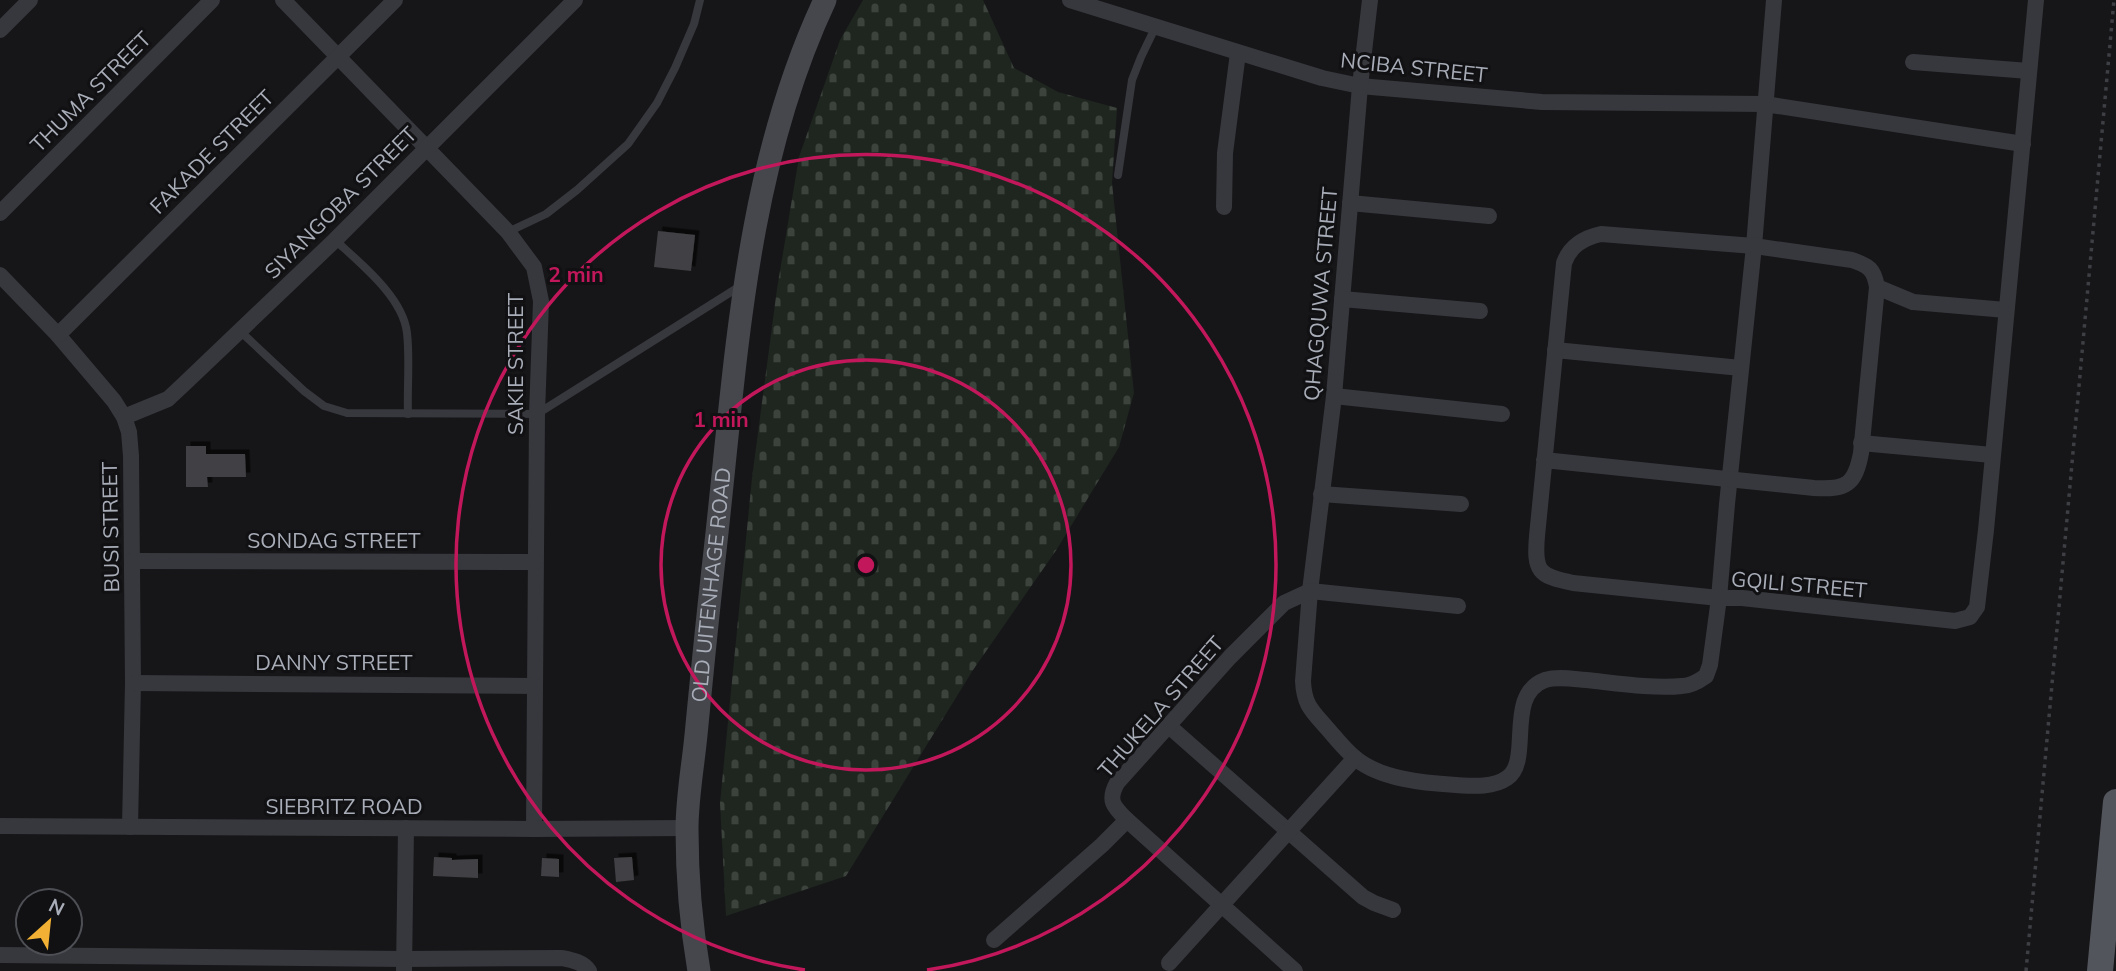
<svg xmlns="http://www.w3.org/2000/svg" width="2116" height="971" font-family="Mulish,sans-serif">
  <defs>
    <pattern id="cemetery-stones" width="16" height="16" patternUnits="userSpaceOnUse" patternTransform="scale(1.75)"><rect width="16" height="16" fill="#1e261f"/><path d="M2 7V4a2 2 0 0 1 4 0v3zM10 15v-3a2 2 0 0 1 4 0v3z" fill="#3c433d"/></pattern>
    <filter id="shadow"><feDropShadow dx="4.5" dy="-4.5" stdDeviation="0" flood-color="#0009"/></filter>
  </defs>
  <rect width="100%" height="100%" fill="#161618"/>
  <path fill="url(#cemetery-stones)" d="M863,0H983L1014,68L1058,92L1117,108L1112,183L1134,393L1119,447L1057,549L973,670L846,876L726,916L720,803L752,478L777,289L799,157L840,40Z"/>
  <g fill="#404145" filter="url(#shadow)">
    <path d="M658,231L695,235L691,271L654,267Z"/>
    <path d="M186,446H206V454H245L246,477H207L208,487H186Z"/>
    <path d="M434,857L452,858V860L478,859V878L433,876Z"/>
    <path d="M632,857L634,880L616,882L614,858Z"/>
    <path d="M542,858L559,859V877L541,876Z"/>
  </g>
  <g fill="none" stroke-linecap="round" stroke-linejoin="round">
    <path stroke="#3d3f44" stroke-width="3.5" stroke-dasharray="3.5 5" stroke-linecap="butt" d="M2026,971L2114,0"/>
    <g stroke="#37383d" stroke-width="8">
      <path d="M1118,175L1132,80L1141,57L1155,28"/>
      <path d="M508,232L546,214L577,190L628,144L657,103L675,68L694,24L700,0"/>
      <path d="M335,240C360,263 403,297 407,333C410,359 407,388 408,414"/>
      <path d="M241,332L304,391L324,406L347,413L537,414L742,285"/>
    </g>
    <g stroke="#37383d" stroke-width="16">
      <path d="M283,0L508,232L534,267L541,301L537,414L534,829"/>
      <path d="M1070,0L1322,78L1360,86L1542,102L1765,104L2023,144"/>
      <path d="M1370,0L1360,86L1334,396L1310,591L1303,681C1304,704 1311,710 1326,727C1335,737 1344,749 1355,758C1380,779 1423,783 1456,785C1472,786 1493,788 1507,778C1533,761 1504,695 1545,680C1558,676 1573,679 1586,680C1615,683 1654,689 1682,686C1690,686 1699,681 1706,676L1710,665L1719,598L1727,504L1754,246L1774,0"/>
      <path d="M0,30L30,0"/>
      <path d="M1913,62L2029,71"/>
      <path d="M1350,203L1489,216"/>
      <path d="M1224,207L1225,153L1238,53"/>
      <path d="M0,213L212,0"/>
      <path d="M0,275L58,335L114,401L124,417L129,432L131,456L133,683L130,827"/>
      <path d="M1877,287L1913,302L2006,310"/>
      <path d="M1342,299L1480,311"/>
      <path d="M58,335L395,0"/>
      <path d="M1555,350L1741,368"/>
      <path d="M1334,396L1502,414"/>
      <path d="M124,417L168,399L184,384L335,240L575,0"/>
      <path d="M1861,443L1992,455"/>
      <path d="M1544,460L1814,488C1846,490 1855,485 1861,453L1877,287C1874,269 1869,266 1852,260L1754,246L1601,234C1583,238 1570,246 1564,263L1537,536C1534,571 1538,576 1573,583L1719,598H1742L1955,621L1970,617L1977,607L1986,530L2036,0"/>
      <path d="M1321,494L1461,504"/>
      <path d="M132,561L535,562"/>
      <path d="M133,683L535,686"/>
      <path d="M1170,727L1363,897L1374,903L1393,910"/>
      <path d="M0,826L534,829L687,828"/>
      <path d="M994,940L1102,845L1127,820"/>
      <path d="M0,955L404,959L562,958C572,960 583,962 589,971"/>
      <path d="M1169,963L1355,758"/>
      <path d="M404,971L406,828"/>
      <path d="M1295,971L1127,820C1114,807 1107,801 1117,783L1230,657L1284,603L1310,591L1458,606"/>
    </g>
    <path stroke="#45474d" stroke-width="23" id="s1" d="M699,971C691,925 687,876 687,829C687,798 693,766 696,735C702,673 708,612 715,551C736,365 744,172 825,0"/>
    <path stroke="#53555c" stroke-width="26" d="M2100,971L2116,802"/>
  </g>
  <g fill="none" stroke="#c2185b" stroke-width="3.5">
    <circle cx="866" cy="565" r="205"/>
    <path d="M805 970A410 410 0 1 1 927 970"/>
  </g>
  <g text-anchor="middle" stroke-width="6" stroke-linejoin="round" paint-order="stroke">
    <g font-size="21" fill="#a8adb8" stroke="#111113">
      <text transform="translate(1414 68) rotate(6)" y="7">NCIBA STREET</text>
      <text transform="translate(91 92) rotate(-45)" y="7">THUMA STREET</text>
      <text transform="translate(212 152) rotate(-45)" y="7">FAKADE STREET</text>
      <text transform="translate(341 203) rotate(-45)" y="7">SIYANGOBA STREET</text>
      <text transform="translate(1321 294) rotate(-85)" y="7">QHAGQUWA STREET</text>
      <text transform="translate(516 364) rotate(-90)" y="7">SAKIE STREET</text>
      <text transform="translate(111 527) rotate(-91)" y="7">BUSI STREET</text>
      <text x="334" y="548">SONDAG STREET</text>
      <text dy="7" stroke="none"><textPath href="#s1" startOffset="388">OLD UITENHAGE ROAD</textPath></text>
      <text transform="translate(1799 585) rotate(5)" y="7">GQILI STREET</text>
      <text x="334" y="670">DANNY STREET</text>
      <text transform="translate(1161 707) rotate(-49)" y="7">THUKELA STREET</text>
      <text x="344" y="814">SIEBRITZ ROAD</text>
    </g>
  </g>
  <circle cx="866" cy="565" r="10" fill="#c2185b" stroke="#111113" stroke-width="3.5"/>
  <g font-size="21" text-anchor="middle" font-weight="bold" fill="#c2185b" stroke="#111113" stroke-width="6" stroke-linejoin="round" paint-order="stroke">
    <text x="576" y="282">2 min</text>
    <text x="721" y="427">1 min</text>
  </g>
  <g transform="translate(49 922) rotate(27)"><circle r="33" fill="#111113" stroke="#4d4f55" stroke-width="2"/>
  <path d="M0-5L12 26L0 18L-12 26Z" fill="#f2b134"/>
  <text y="-10" font-size="19" font-weight="bold" text-anchor="middle" fill="#a8adb8">N</text>
  </g>
</svg>
